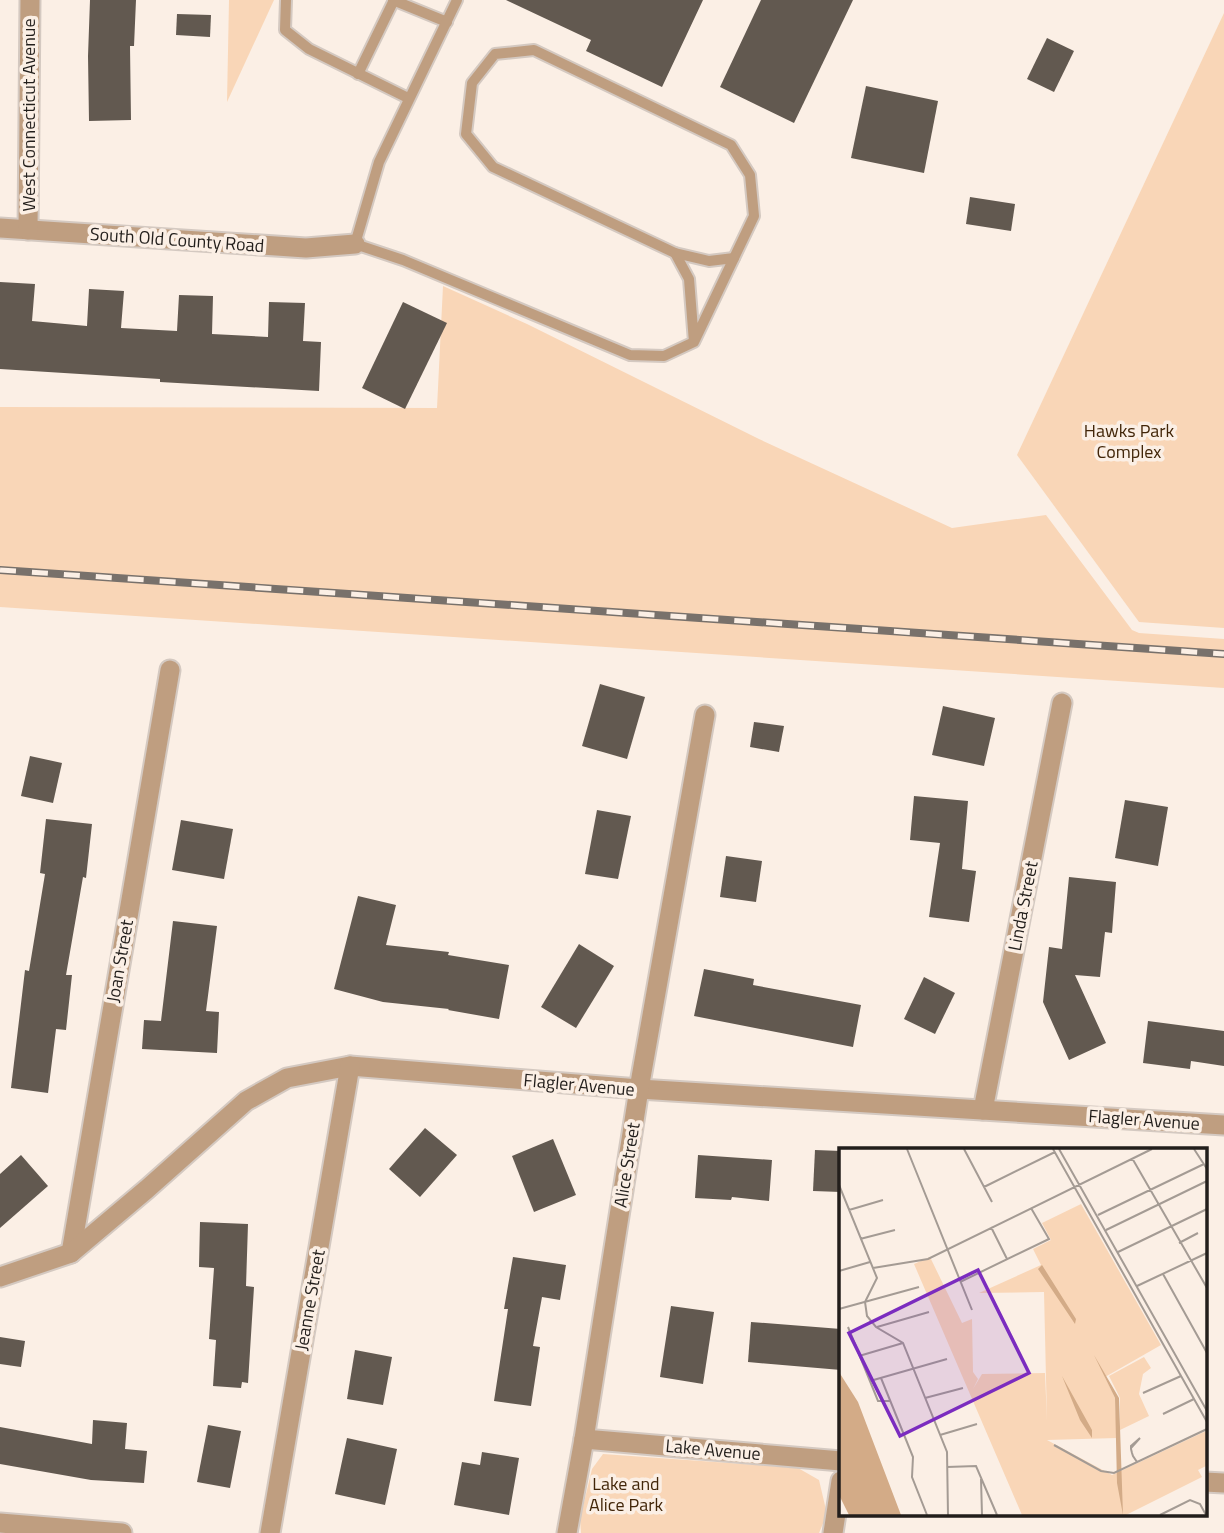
<svg xmlns="http://www.w3.org/2000/svg" width="1224" height="1533" font-family="'Titillium Web',sans-serif">
  <rect width="100%" height="100%" fill="#fbefe5"/>
  <g fill="#f9d6b7">
    <path d="M229,0H274L227,102Z"/>
    <path d="M1224,13V628L1139,622L1017,455Z"/>
    <path d="M443,286L527,324L759,439L952,528L1046,515L1132,630L1139,633L1224,639V688L0,607V407L437,408Z"/>
    <path d="M603,1454L798,1468L819,1480L827,1514L819,1533H581L580,1519L592,1469Z"/>
  </g>
  <g fill="#625950">
    <path d="M90,0H136L134,46H130L131,120L89,121L88,56Z"/>
    <path d="M506,0H703L662,87L586,51L591,40Z"/>
    <path d="M761,0H853L794,123L720,87Z"/>
    <path d="M177,14L211,15L210,37L176,35Z"/>
    <path d="M1047,38L1074,51L1054,92L1027,79Z"/>
    <path d="M866,86L938,101L924,173L851,158Z"/>
    <path d="M970,197L1015,204L1011,231L966,224Z"/>
    <path d="M0,282L35,284L32,321L87,326L89,289L124,291L121,328L177,331L179,295L213,296L212,334L268,337L269,302L305,303L303,341L321,342L319,391L160,382V379L0,369Z"/>
    <path d="M403,302L447,323L405,409L362,388Z"/>
    <path d="M600,684L645,697L627,759L582,746Z"/>
    <path d="M943,706L995,718L984,766L932,755Z"/>
    <path d="M754,722L784,726L779,752L750,747Z"/>
    <path d="M30,756L62,763L53,803L21,796Z"/>
    <path d="M914,796L968,801L962,869L976,871L969,922L929,917L940,843L910,840Z"/>
    <path d="M1125,800L1168,807L1158,866L1115,858Z"/>
    <path d="M597,810L631,816L618,879L585,874Z"/>
    <path d="M46,819L92,824L86,878L83,877L66,975H72L66,1030L56,1029L48,1093L11,1088L25,970L29,971L45,874L40,873Z"/>
    <path d="M181,820L233,829L224,879L172,870Z"/>
    <path d="M726,856L762,861L756,902L720,897Z"/>
    <path d="M1069,877L1116,882L1112,933L1105,932L1100,977L1075,975L1106,1043L1069,1060L1043,1002L1049,947L1062,949Z"/>
    <path d="M358,896L396,905L386,945L449,952L448,955L509,965L499,1019L448,1010L449,1009L383,1002L334,989Z"/>
    <path d="M173,921L217,926L206,1011L219,1012L217,1053L142,1049L144,1020L161,1021Z"/>
    <path d="M579,944L614,966L576,1028L541,1007Z"/>
    <path d="M704,969L754,979L753,985L861,1005L853,1047L694,1016Z"/>
    <path d="M924,977L955,993L935,1034L904,1019Z"/>
    <path d="M1148,1021L1224,1031V1066L1191,1061L1190,1069L1143,1063Z"/>
    <path d="M425,1128L457,1155L420,1197L389,1169Z"/>
    <path d="M553,1139L576,1195L534,1212L512,1156Z"/>
    <path d="M815,1150L841,1151V1192L813,1191Z"/>
    <path d="M21,1155L48,1186L0,1228V1174Z"/>
    <path d="M698,1155L772,1160L769,1201L732,1197L731,1200L695,1198Z"/>
    <path d="M200,1222L248,1224L246,1286L254,1287L248,1383L242,1382L241,1388L213,1386L216,1340L209,1339L214,1268L199,1267Z"/>
    <path d="M513,1257L566,1265L560,1300L542,1297L533,1346L540,1347L531,1406L494,1401L508,1309H504Z"/>
    <path d="M671,1306L714,1312L703,1384L660,1377Z"/>
    <path d="M751,1322L841,1329V1370L748,1362Z"/>
    <path d="M0,1337L25,1341L21,1367L0,1364Z"/>
    <path d="M355,1350L392,1357L383,1405L347,1399Z"/>
    <path d="M93,1420L127,1423L125,1449L147,1451L144,1483L91,1480L0,1464V1427L92,1444Z"/>
    <path d="M208,1425L241,1431L230,1488L197,1482Z"/>
    <path d="M347,1438L397,1449L385,1505L335,1494Z"/>
    <path d="M482,1452L519,1458L509,1515L454,1505L462,1462L480,1465Z"/>
  </g>
  <g fill="none" stroke-linecap="round" stroke-linejoin="round">
    <g stroke="#d4c9c1" stroke-width="14">
      <g id="service">
        <path d="M286,0L285,30L309,49L408,98"/>
        <path d="M393,0L447,22"/>
        <path d="M457,0L379,162L355,244L403,260L630,355L664,356L694,342L754,216L750,175L731,145L534,50L495,54L472,83L466,134L493,167L675,253L689,279L694,342"/>
        <path d="M358,74L394,0"/>
        <path d="M675,253L709,261L734,258"/>
      </g>
    </g>
    <g stroke="#d4c9c1" stroke-width="23">
      <g id="minor">
        <path d="M0,228L306,248L355,244"/>
        <path d="M28,230L30,0"/>
        <path d="M983,1110L1062,703"/>
        <path d="M71,1253L170,670"/>
        <path d="M0,1277L71,1253L147,1189L246,1101L287,1078L350,1066L639,1089L1224,1125"/>
        <path d="M584,1439L841,1461"/>
        <path d="M1205,1482L1224,1483"/>
        <path d="M0,1523L122,1533"/>
        <path d="M270,1533L350,1066"/>
        <path d="M567,1533L584,1439L639,1089L705,715"/>
        <path d="M833,1533L841,1481"/>
      </g>
    </g>
    <use href="#service" stroke="#bf9e80" stroke-width="10"/>
    <use href="#minor" stroke="#bf9e80" stroke-width="19"/>
    <g stroke="#78716b" stroke-width="8">
      <path id="rail" d="M0,570L1224,654"/>
    </g>
    <use href="#rail" stroke="#fbefe5" stroke-width="5" stroke-dasharray="16" stroke-linecap="butt"/>
  </g>
  <g text-anchor="middle" stroke-width="7" stroke-linejoin="round" paint-order="stroke">
    <g font-size="18" fill="#221e1b" stroke="#fbefe5">
      <text transform="translate(29 115) rotate(-90)" y="6">West Connecticut Avenue</text>
      <text transform="translate(177 240) rotate(4)" y="6">South Old County Road</text>
      <text transform="translate(1023 906) rotate(-79)" y="6">Linda Street</text>
      <text transform="translate(120 961) rotate(-80)" y="6">Joan Street</text>
      <text transform="translate(579 1085) rotate(5)" y="6">Flagler Avenue</text>
      <text transform="translate(1144 1120) rotate(4)" y="6">Flagler Avenue</text>
      <text transform="translate(627 1165) rotate(-81)" y="6">Alice Street</text>
      <text transform="translate(310 1300) rotate(-80)" y="6">Jeanne Street</text>
      <text transform="translate(713 1450) rotate(5)" y="6">Lake Avenue</text>
    </g>
    <g font-size="18" fill="#422609" stroke="#fbefe5">
      <text x="1129" y="437">Hawks Park<tspan x="1129" dy="21">Complex</tspan></text>
      <text x="626" y="1490">Lake and<tspan x="626" dy="21">Alice Park</tspan></text>
    </g>
  </g>
  <g transform="translate(839 1148)">
    <rect width="368" height="368" fill="#fbefe5"/>
    <path d="M242,56L322,197L266,229L276,250L278,290L208,292L273,327L367,283V318L359,322L363,329L287,367H183L75,116L91,109L123,175L133,171L134,224L139,231L134,241L143,226L206,225L208,273L205,144L140,145L202,117L194,101L212,92L203,75ZM305,209L312,220L304,226L300,246L310,268L281,282V250L270,228Z" fill="#f9d6b7"/>
    <path d="M203,117L237,171L236,176L199,121ZM255,207L280,250L284,367L278,335L276,250ZM0,224L19,254L62,367H10L0,347ZM223,228L253,282V290L241,272Z" fill="#d3ab87"/>
    <path fill="none" stroke="#a49b94" stroke-width="2" d="M68,1L133,162M125,1L153,54M214,1L368,274M220,1L368,263M355,1L368,21M293,10L368,140M0,37L38,130L26,154L28,168L37,179L64,195L108,304L109,367M145,39L216,4M10,62L44,52M259,67L365,16M152,79L168,111M267,82L368,33M21,91L56,82M340,95L359,85M279,104L368,61M34,120L89,111L313,1M0,123L31,114M324,126L368,205M121,134L210,91L192,60M298,138L368,105M0,161L80,139M9,179L39,253H51M38,179L90,164M20,208L64,195M42,230L74,309L73,329L88,367M31,233L108,211M304,245L342,228M86,250L124,240M324,266L355,251M101,287L138,276M215,297L262,323L275,325L368,281M292,300L301,290L292,298V301L293,305L294,308L298,314M108,319L137,318L158,367M142,331L143,367M321,367L351,352L361,356L367,367"/>
    <path fill="#7b2cbf" fill-opacity="0.15" stroke="#7b2cbf" stroke-width="3.5" d="M139,122L190,225L61,288L10,185Z"/>
    <rect width="368" height="368" fill="none" stroke="#221e1b" stroke-width="3.5"/>
  </g>
</svg>
